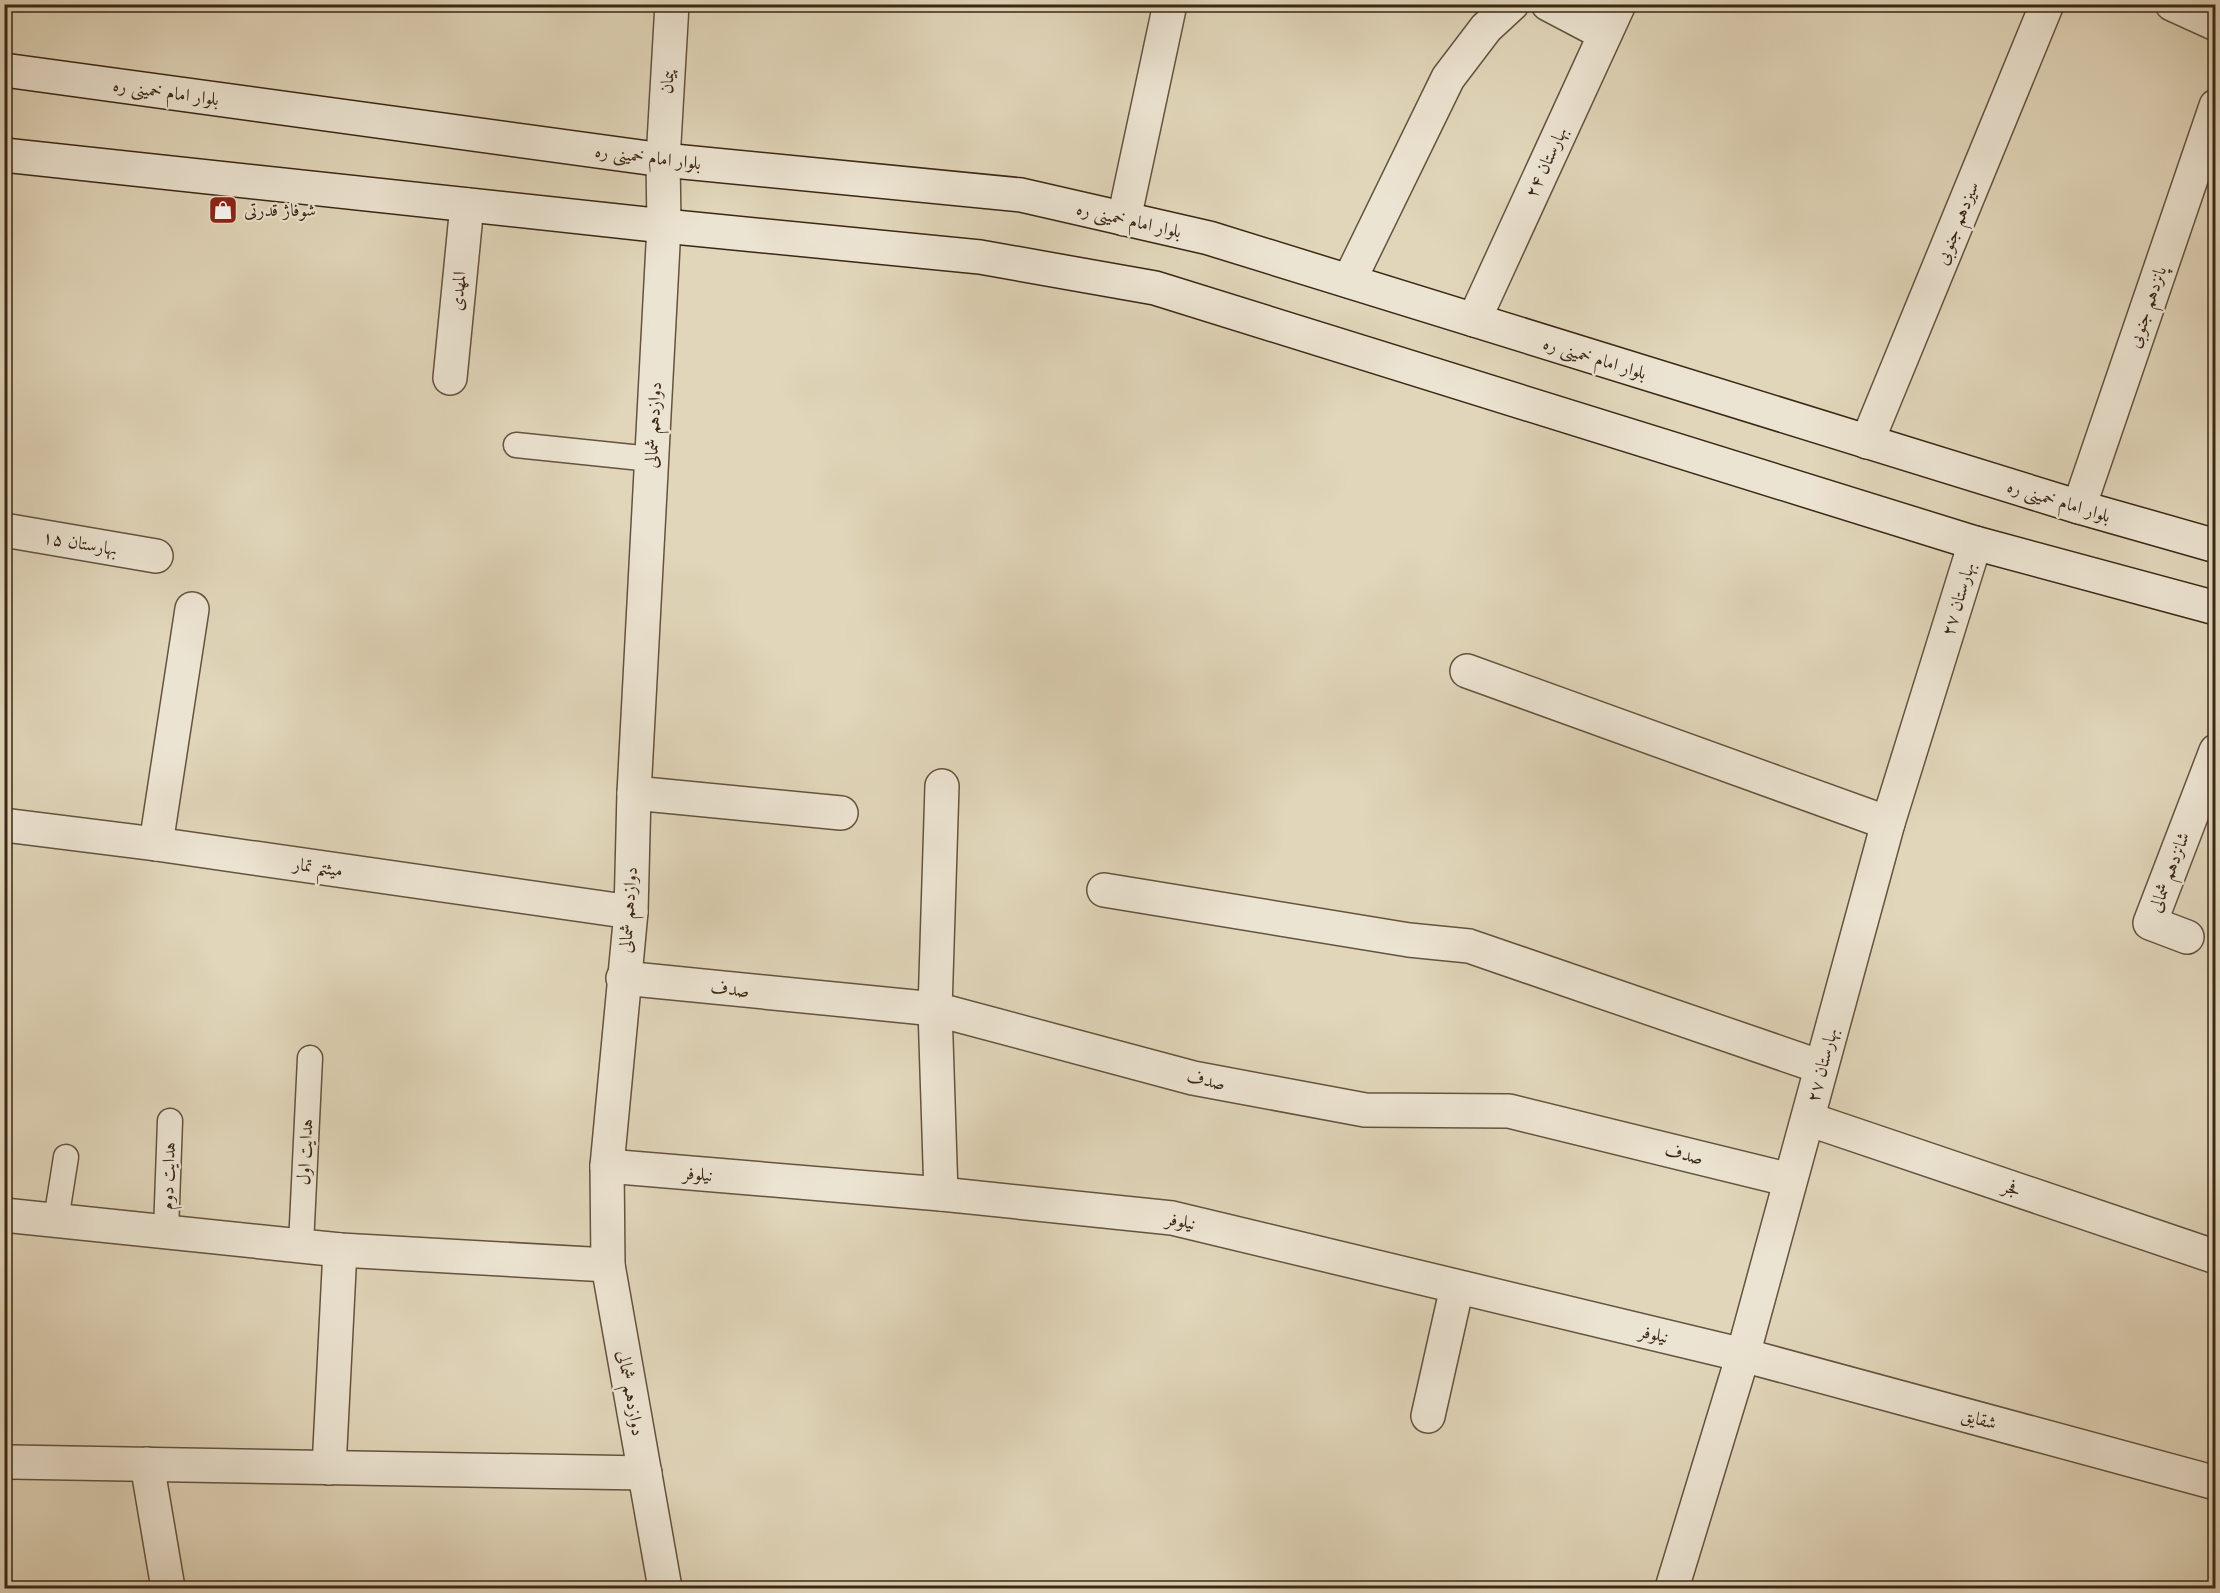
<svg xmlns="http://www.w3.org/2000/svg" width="2220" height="1593" font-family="Cardo,Amiri,serif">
  <rect width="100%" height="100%" fill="#e1d6ba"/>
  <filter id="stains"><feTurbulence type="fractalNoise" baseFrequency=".00333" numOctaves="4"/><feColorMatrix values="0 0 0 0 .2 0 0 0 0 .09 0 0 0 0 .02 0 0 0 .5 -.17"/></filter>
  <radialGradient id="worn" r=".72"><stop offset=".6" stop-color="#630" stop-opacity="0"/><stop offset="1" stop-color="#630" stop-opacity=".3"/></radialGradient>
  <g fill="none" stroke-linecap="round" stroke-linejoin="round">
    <g stroke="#64533e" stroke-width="27">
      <g id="lane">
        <path d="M516,445L651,459"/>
        <path d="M56,1220L66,1157"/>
        <path d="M166,1231L170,1121"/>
        <path d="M301,1245L310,1058"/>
      </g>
    </g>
    <g stroke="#64533e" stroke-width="36">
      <g id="street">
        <path d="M1548,4L1605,34"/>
        <path d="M2172,4L2216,24"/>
        <path d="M1124,219L1170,4"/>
        <path d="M1349,281L1448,78L1486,28L1512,4"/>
        <path d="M1474,320L1619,4"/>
        <path d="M450,378L467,205"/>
        <path d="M1867,442L2047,4"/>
        <path d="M2079,507L2216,106"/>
        <path d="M4,530L156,556"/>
        <path d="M1467,671L1888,823"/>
        <path d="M634,793L841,813"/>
        <path d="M4,825L156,844L631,912"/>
        <path d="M156,844L192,609"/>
        <path d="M1104,890L1409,940L1469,946L1821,1067"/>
        <path d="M2187,937L2150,923L2216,751"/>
        <path d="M623,978L935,1009L1193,1078L1365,1110L1509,1111L1790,1180"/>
        <path d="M1808,1119L2216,1257"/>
        <path d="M607,1166L941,1194L1172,1218L1743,1355L2216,1483"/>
        <path d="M941,1194L935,1009L942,786"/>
        <path d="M4,1215L340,1250L608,1265"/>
        <path d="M1428,1416L1457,1287"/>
        <path d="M11,1462L645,1473"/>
        <path d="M147,1464L168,1588"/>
        <path d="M329,1468L340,1250"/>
        <path d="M665,1588L608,1265L607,1166L631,912L634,793L664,226L663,160L672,4"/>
        <path d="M1672,1588L1743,1355L1888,823L1975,543"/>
      </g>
    </g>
    <g stroke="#3b2714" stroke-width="36">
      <g id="secondary">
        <path d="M4,70L663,160L1021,195L1209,238L2079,507L2216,546"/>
        <path d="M4,155L664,226L980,257L1155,288L1975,543L2216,608"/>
      </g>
    </g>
    <use href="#lane" stroke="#ece4d2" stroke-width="24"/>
    <use href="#street" stroke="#ece4d2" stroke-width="33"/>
    <use href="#secondary" stroke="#ece4d2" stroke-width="33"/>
  </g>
  <defs>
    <g id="shop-square" transform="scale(1.5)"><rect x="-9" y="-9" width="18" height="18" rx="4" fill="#8f2418" stroke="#ece4d2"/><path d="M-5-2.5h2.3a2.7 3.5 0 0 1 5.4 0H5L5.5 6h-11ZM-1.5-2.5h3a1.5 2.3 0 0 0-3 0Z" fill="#fff"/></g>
  </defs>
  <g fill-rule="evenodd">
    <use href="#shop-square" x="223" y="210"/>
  </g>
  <g text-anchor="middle" stroke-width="4.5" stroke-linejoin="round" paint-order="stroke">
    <g font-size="18" fill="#3b2714" stroke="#ece4d2">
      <text transform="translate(667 82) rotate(-87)" y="6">پیمان</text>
      <text transform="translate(166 92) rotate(8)" y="6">بلوار امام خمینی ره</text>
      <text transform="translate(648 157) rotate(7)" y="6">بلوار امام خمینی ره</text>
      <text transform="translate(1546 162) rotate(-65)" y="6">بهارستان ۲۴</text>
      <text transform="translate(1129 220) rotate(13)" y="6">بلوار امام خمینی ره</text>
      <text transform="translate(1957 223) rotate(-68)" y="6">سیزدهم جنوبی</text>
      <text transform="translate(458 291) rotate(-85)" y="6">المهدی</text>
      <text transform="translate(2147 307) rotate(-71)" y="6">پانزدهم جنوبی</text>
      <text transform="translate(1595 358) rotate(17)" y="6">بلوار امام خمینی ره</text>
      <text transform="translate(653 425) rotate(-87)" y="6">دوازدهم شمالی</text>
      <text transform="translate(2059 501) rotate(17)" y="6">بلوار امام خمینی ره</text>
      <text transform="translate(80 543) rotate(10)" y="6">بهارستان ۱۵</text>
      <text transform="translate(1958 599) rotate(-73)" y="6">بهارستان ۲۷</text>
      <text transform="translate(318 867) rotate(8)" y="6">میثتم تمار</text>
      <text transform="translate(2169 872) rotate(-69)" y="6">شانزدهم شمالی</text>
      <text transform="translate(628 910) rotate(-86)" y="6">دوازدهم شمالی</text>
      <text transform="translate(730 989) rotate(6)" y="6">صدف</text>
      <text transform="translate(1822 1065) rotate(-75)" y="6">بهارستان ۲۷</text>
      <text transform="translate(1206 1080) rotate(12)" y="6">صدف</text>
      <text transform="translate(305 1152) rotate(-87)" y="6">هدایت اول</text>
      <text transform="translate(1684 1154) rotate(14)" y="6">صدف</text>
      <text transform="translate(698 1174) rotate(5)" y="6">نیلوفر</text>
      <text transform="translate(168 1176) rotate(-88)" y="6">هدایت دوم</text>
      <text transform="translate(2012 1188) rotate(19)" y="6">فجر</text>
      <text transform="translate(1181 1221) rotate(11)" y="6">نیلوفر</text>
      <text transform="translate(1654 1334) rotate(13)" y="6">نیلوفر</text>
      <text transform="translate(631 1393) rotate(80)" y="6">دوازدهم شمالی</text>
      <text transform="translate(1979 1419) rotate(15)" y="6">شقایق</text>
    </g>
    <g font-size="18" fill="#3b2714" stroke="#ece4d2" text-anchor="start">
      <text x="244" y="216">شوفاژ قدرتی</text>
    </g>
  </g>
  <rect width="2220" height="1593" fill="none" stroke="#e1d6ba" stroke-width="24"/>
  <rect x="6" y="6" width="2208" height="1581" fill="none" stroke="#3b2714" stroke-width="3"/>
  <rect x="12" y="12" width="2196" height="1569" fill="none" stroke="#3b2714" stroke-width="1.5"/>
  <rect width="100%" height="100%" filter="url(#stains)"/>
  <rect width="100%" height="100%" fill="url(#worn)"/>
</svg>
